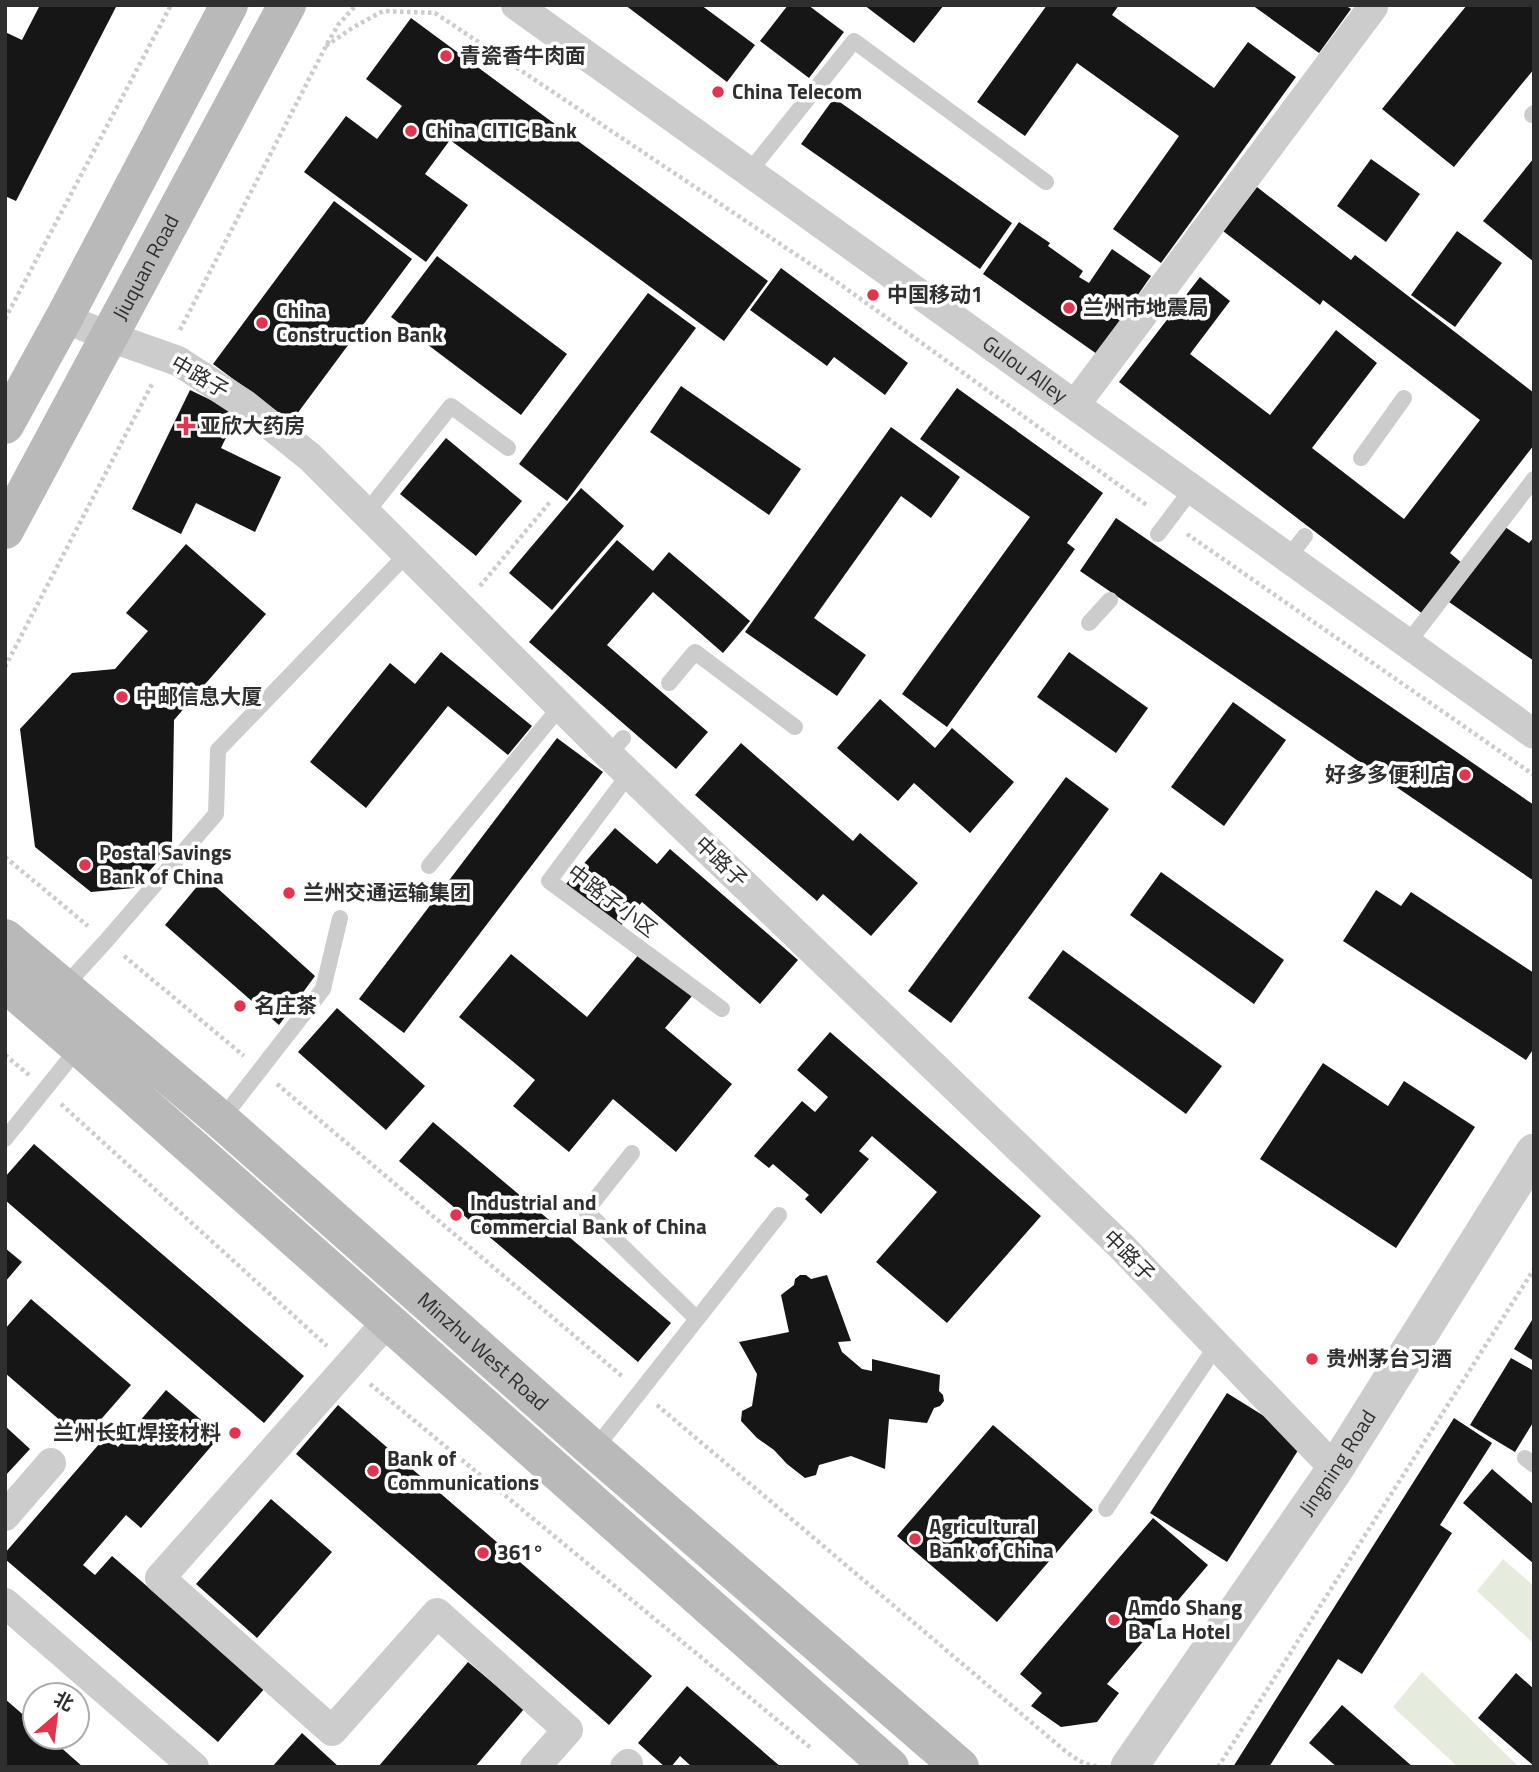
<svg xmlns="http://www.w3.org/2000/svg" width="1539" height="1772" font-family="'Titillium Web','Noto Sans SC',sans-serif">
  <rect width="100%" height="100%" fill="#fff"/>
  <g fill="#e6ecdd">
    <path d="M1503,1559L1534,1586V1644L1477,1591Z"/>
    <path d="M1422,1672L1519,1767H1458L1393,1707Z"/>
  </g>
  <g fill="#161616">
    <path d="M40,5H117L16,201L5,196V32L22,40Z"/>
    <path d="M625,5H701L755,45L727,82Z"/>
    <path d="M788,5H808L844,32L809,78L760,41Z"/>
    <path d="M864,5H944L914,43Z"/>
    <path d="M1047,5H1119L1112,15L1214,88L1248,42L1296,77L1161,263L1113,229L1179,136L1077,63L1025,136L977,102Z"/>
    <path d="M1252,5H1345L1351,9L1319,53Z"/>
    <path d="M1467,5H1534V69L1454,167L1382,109Z"/>
    <path d="M411,18L768,281L724,341L450,140L425,174L468,205L426,262L304,172L346,116L377,139L402,106L366,79Z"/>
    <path d="M834,98L1012,223L980,269L801,144Z"/>
    <path d="M1534,158V262L1483,221Z"/>
    <path d="M1371,159L1420,194L1386,242L1337,206Z"/>
    <path d="M1257,187L1351,260L1355,255L1534,393V445L1450,553L1463,564L1424,615L1119,382L1200,277L1230,301L1190,354L1270,415L1336,330L1377,363L1312,448L1404,519L1480,420L1323,300L1320,305L1223,231Z"/>
    <path d="M334,201L412,259L291,422L213,364Z"/>
    <path d="M1019,222L1050,243L1048,246L1083,271L1079,277L1089,283L1112,249L1151,276L1097,354L983,274Z"/>
    <path d="M1457,231L1502,263L1455,327L1411,295Z"/>
    <path d="M437,256L567,354L521,415L391,317Z"/>
    <path d="M781,268L908,363L885,395L834,357L827,366L750,310Z"/>
    <path d="M648,293L696,328L567,501L519,464Z"/>
    <path d="M681,386L801,469L769,515L650,432Z"/>
    <path d="M957,388L1103,493L1067,543L1075,549L947,727L902,694L1030,517L920,439Z"/>
    <path d="M190,390L238,413L221,448L281,477L255,532L196,503L181,534L132,509Z"/>
    <path d="M891,427L960,477L931,518L901,496L814,618L866,655L837,696L745,632Z"/>
    <path d="M446,438L522,501L476,556L400,494Z"/>
    <path d="M581,488L624,526L552,610L509,573Z"/>
    <path d="M1116,518L1534,805V881L1080,571Z"/>
    <path d="M1502,525L1529,543L1534,537V661L1449,602Z"/>
    <path d="M617,540L653,571L669,552L750,621L723,653L653,592L607,645L708,732L676,769L529,642Z"/>
    <path d="M186,544L266,614L174,720L172,846L134,888L91,892L35,847L20,729L72,673L115,669L148,631L126,613Z"/>
    <path d="M441,652L532,726L508,755L448,706L366,808L310,762L390,663L415,684Z"/>
    <path d="M1069,652L1148,708L1116,753L1037,697Z"/>
    <path d="M880,699L935,748L952,728L1014,782L970,833L914,783L898,801L837,748Z"/>
    <path d="M1233,702L1286,740L1224,826L1171,787Z"/>
    <path d="M557,738L603,772L404,1033L359,999Z"/>
    <path d="M741,743L853,841L860,833L918,883L871,936L823,894L817,901L695,795Z"/>
    <path d="M1066,777L1109,809L951,1023L908,991Z"/>
    <path d="M615,828L657,864L670,849L798,960L760,1004L642,902L618,929L566,884Z"/>
    <path d="M1161,872L1284,960L1254,1004L1130,915Z"/>
    <path d="M205,877L315,976L279,1025L165,925Z"/>
    <path d="M1376,890L1401,906L1411,892L1534,973V1048L1526,1060L1343,941Z"/>
    <path d="M1063,950L1222,1066L1186,1114L1028,998Z"/>
    <path d="M640,953L692,996L665,1028L732,1084L676,1152L613,1099L569,1152L513,1106L535,1080L459,1017L511,954L587,1017Z"/>
    <path d="M337,1008L425,1086L386,1130L298,1052Z"/>
    <path d="M830,1032L1041,1216L947,1323L876,1262L937,1192L872,1136L859,1151L869,1159L821,1214L805,1199L809,1195L773,1164L769,1168L754,1156L802,1101L815,1112L828,1097L797,1070Z"/>
    <path d="M1323,1063L1388,1106L1404,1081L1475,1127L1396,1248L1260,1159Z"/>
    <path d="M433,1122L671,1323L638,1362L399,1161Z"/>
    <path d="M34,1144L304,1376L264,1423L5,1200V1177Z"/>
    <path d="M5,1248L22,1262L5,1282Z"/>
    <path d="M800,1275H806L811,1279L827,1275L851,1341L838,1342L842,1352L862,1369L872,1371V1359L940,1375L939,1391L943,1395L944,1401L940,1406L934,1408L927,1423L889,1419L885,1469L851,1456L819,1465L816,1475L805,1478L787,1464L774,1450L757,1438L741,1421L742,1411L752,1406L757,1374L739,1342L789,1332L781,1295L794,1285L795,1279Z"/>
    <path d="M31,1299L131,1385L83,1440L5,1373V1329Z"/>
    <path d="M1534,1317V1361L1514,1349Z"/>
    <path d="M1511,1358L1534,1371V1421L1515,1452L1470,1425Z"/>
    <path d="M166,1390L220,1436L141,1528L126,1515L83,1565L95,1575L112,1556L265,1688L218,1742L5,1559V1553L106,1436L118,1447Z"/>
    <path d="M1227,1393L1304,1441L1227,1562L1150,1513Z"/>
    <path d="M338,1405L652,1676L609,1725L296,1454Z"/>
    <path d="M1454,1418L1492,1443L1440,1525L1452,1533L1362,1674L1338,1659L1269,1767H1233Z"/>
    <path d="M993,1425L1093,1510L997,1622L897,1536Z"/>
    <path d="M5,1426L30,1449L5,1476Z"/>
    <path d="M1492,1469L1534,1505V1564L1463,1503Z"/>
    <path d="M271,1499L332,1552L257,1638L196,1584Z"/>
    <path d="M1153,1518L1208,1565L1107,1684L1119,1693L1097,1722L1061,1727L1031,1706L1042,1693L1020,1674Z"/>
    <path d="M468,1662L524,1709L475,1767H378Z"/>
    <path d="M1516,1673L1534,1689V1766L1478,1718Z"/>
    <path d="M687,1686L781,1767H692L680,1756L671,1767H665L638,1743Z"/>
    <path d="M5,1699L35,1725V1737H49L83,1767H5Z"/>
    <path d="M1342,1705L1413,1767H1337L1309,1743Z"/>
    <path d="M302,1733L339,1767H272Z"/>
  </g>
  <g fill="none" stroke-linecap="round" stroke-linejoin="round">
    <g stroke="#ccc" stroke-width="4.5" stroke-dasharray="3.5 3.5" stroke-linecap="butt">
      <path d="M326,46L352,28L383,11L435,13L837,282L1148,506"/>
      <path d="M5,319L171,5"/>
      <path d="M180,330L326,46L338,25L356,5"/>
      <path d="M1187,534L1534,775"/>
      <path d="M480,586L550,502"/>
      <path d="M5,667L152,384"/>
      <path d="M5,857L88,926"/>
      <path d="M124,956L244,1056"/>
      <path d="M5,1055L29,1075"/>
      <path d="M277,1084L623,1377"/>
      <path d="M61,1104L327,1346"/>
      <path d="M370,1384L811,1748"/>
      <path d="M657,1405L1064,1750C1075,1758 1084,1766 1098,1766"/>
      <path d="M1218,1767L1534,1269"/>
    </g>
    <g stroke="#ccc" stroke-width="16">
      <path d="M1532,115L1534,113"/>
      <path d="M749,172L854,41L1046,182"/>
      <path d="M1361,458L1404,398"/>
      <path d="M366,513L451,406L508,448"/>
      <path d="M1158,534L1192,489"/>
      <path d="M1288,558L1305,536"/>
      <path d="M1089,623L1110,600"/>
      <path d="M1407,644L1534,479"/>
      <path d="M669,683L695,652L795,727"/>
      <path d="M609,755L623,738"/>
      <path d="M629,774L549,881L722,1009"/>
      <path d="M429,866L560,707"/>
      <path d="M63,988L106,941L216,814L218,750L407,554"/>
      <path d="M221,1120L323,989L340,918"/>
      <path d="M5,1139L79,1047"/>
      <path d="M632,1153L586,1211L697,1319"/>
      <path d="M594,1450L779,1215"/>
      <path d="M1525,1458L1534,1465"/>
      <path d="M1106,1509L1217,1345"/>
    </g>
    <g stroke="#ccc" stroke-width="30">
      <path id="s1" d="M516,5L1534,734"/>
      <path d="M64,318L110,337L178,361L244,404L310,457L609,755L1121,1246L1335,1469"/>
      <path d="M1075,405L1373,7L1372,5"/>
      <path d="M387,1322L160,1578L332,1731L437,1613L568,1730L535,1767"/>
      <path d="M5,1516L51,1463"/>
      <path d="M5,1603L194,1767"/>
      <path d="M625,1767L628,1764"/>
    </g>
    <path stroke="#ccc" stroke-width="37" id="s2" d="M1129,1767L1335,1469L1534,1152"/>
    <g stroke="#b9b9b9" stroke-width="38">
      <path d="M5,425L64,318L229,5"/>
      <path id="s3" d="M5,530L287,5"/>
      <path id="s4" d="M5,938L221,1120L594,1450L960,1767"/>
      <path d="M5,983L79,1047L890,1767"/>
    </g>
  </g>
  <g fill="#e1354f" stroke="#fff" stroke-width="2.5">
    <circle cx="446" cy="56" r="7"/>
    <circle cx="718" cy="92" r="7"/>
    <circle cx="411" cy="131" r="7"/>
    <circle cx="873" cy="295" r="7"/>
    <circle cx="1069" cy="308" r="7"/>
    <circle cx="262" cy="323" r="7"/>
    <path d="M182.5 415.5h7v7h7v7h-7v7h-7v-7h-7v-7h7z"/>
    <circle cx="122" cy="697" r="7"/>
    <circle cx="1465" cy="775" r="7"/>
    <circle cx="85" cy="865" r="7"/>
    <circle cx="289" cy="893" r="7"/>
    <circle cx="240" cy="1006" r="7"/>
    <circle cx="456" cy="1215" r="7"/>
    <circle cx="1312" cy="1359" r="7"/>
    <circle cx="235" cy="1433" r="7"/>
    <circle cx="373" cy="1471" r="7"/>
    <circle cx="915" cy="1539" r="7"/>
    <circle cx="483" cy="1553" r="7"/>
    <circle cx="1114" cy="1620" r="7"/>
  </g>
  <g text-anchor="middle" stroke-width="7" stroke-linejoin="round" paint-order="stroke">
    <g font-size="21" font-weight="bold" fill="#2f2f2f" stroke="#fff" text-anchor="start">
      <text x="460" y="63">青瓷香牛肉面</text>
      <text x="732" y="99">China Telecom</text>
      <text x="425" y="138">China CITIC Bank</text>
      <text x="887" y="302">中国移动1</text>
      <text x="1083" y="315">兰州市地震局</text>
      <text x="276" y="318">China<tspan x="276" dy="24">Construction Bank</tspan></text>
      <text x="200" y="433">亚欣大药房</text>
      <text x="136" y="704">中邮信息大厦</text>
      <text x="1451" y="782" text-anchor="end">好多多便利店</text>
      <text x="99" y="860">Postal Savings<tspan x="99" dy="24">Bank of China</tspan></text>
      <text x="303" y="900">兰州交通运输集团</text>
      <text x="254" y="1013">名庄茶</text>
      <text x="470" y="1210">Industrial and<tspan x="470" dy="24">Commercial Bank of China</tspan></text>
      <text x="1326" y="1366">贵州茅台习酒</text>
      <text x="221" y="1440" text-anchor="end">兰州长虹焊接材料</text>
      <text x="387" y="1466">Bank of<tspan x="387" dy="24">Communications</tspan></text>
      <text x="929" y="1534">Agricultural<tspan x="929" dy="24">Bank of China</tspan></text>
      <text x="497" y="1560">361°</text>
      <text x="1128" y="1615">Amdo Shang<tspan x="1128" dy="24">Ba La Hotel</tspan></text>
    </g>
    <g font-size="21" fill="#2f2f2f" stroke="#fff">
      <text dy="7" stroke="none"><textPath href="#s3" startOffset="298">Jiuquan Road</textPath></text>
      <text dy="7" stroke="none"><textPath href="#s1" startOffset="626">Gulou Alley</textPath></text>
      <text transform="translate(200 377) rotate(30)" y="7">中路子</text>
      <text transform="translate(721 862) rotate(44)" y="7">中路子</text>
      <text transform="translate(612 901) rotate(37)" y="7">中路子小区</text>
      <text transform="translate(1129 1256) rotate(45)" y="7">中路子</text>
      <text dy="7" stroke="none"><textPath href="#s4" startOffset="632">Minzhu West Road</textPath></text>
      <text dy="7" stroke="none"><textPath href="#s2" startOffset="369">Jingning Road</textPath></text>
    </g>
  </g>
  <rect width="1539" height="1772" fill="none" stroke="#2f2f2f" stroke-width="14"/>
  <g transform="translate(56 1716) rotate(28)"><circle r="33" fill="#ffffff" stroke="#acacac" stroke-width="2"/>
  <path d="M0-5L12 26L0 18L-12 26Z" fill="#e1354f"/>
  <text y="-10" font-size="19" font-weight="bold" text-anchor="middle" fill="#2f2f2f">北</text>
  </g>
</svg>
